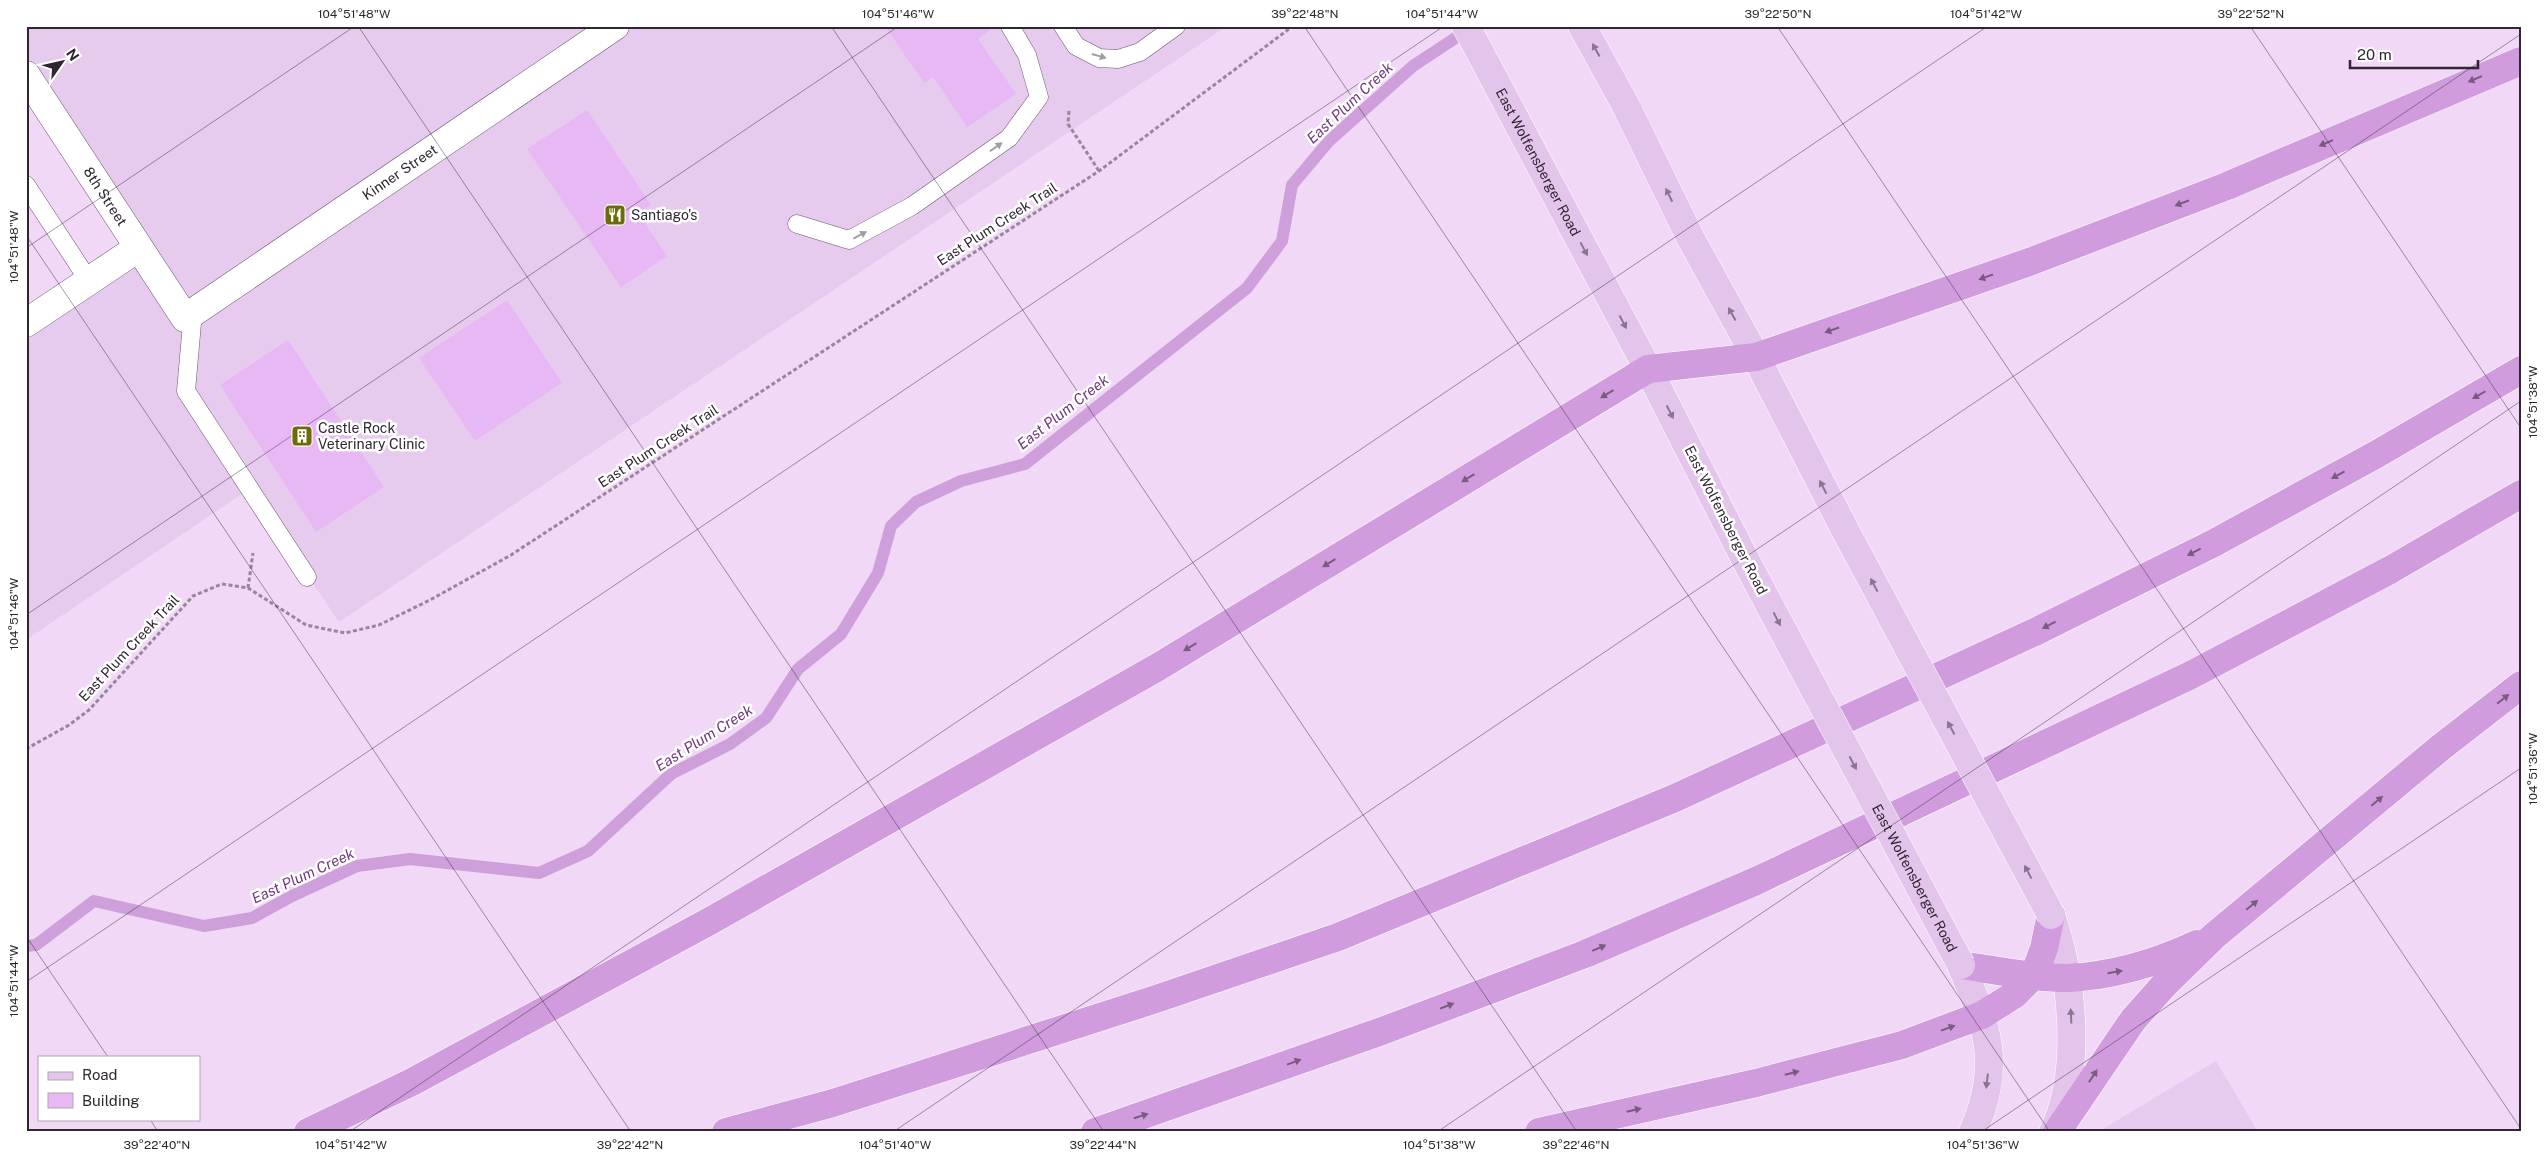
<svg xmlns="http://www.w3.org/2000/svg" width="2547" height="1158" font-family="'Public Sans',sans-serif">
  <rect width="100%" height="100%" fill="#f0d8f6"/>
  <g fill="#e6cbee">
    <path d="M26,26H1227L339,622L249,489L26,640V323L138,248L26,75Z"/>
    <path d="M2216,1061L2258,1132H2098Z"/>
  </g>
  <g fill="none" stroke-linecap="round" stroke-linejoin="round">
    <path stroke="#ce9fda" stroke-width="12" d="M26,946L36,945L94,901L204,926L252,918L292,896L357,866L410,859L539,873L588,851L671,774L730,744L766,718L798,669L841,634L878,573L891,526L916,502L961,481L1025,464L1247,288L1282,241L1292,185L1329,141L1413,66L1469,29"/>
  </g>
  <g fill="#e8b8f5">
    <path d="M885,26H987L990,30L978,39L1016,94L967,127L933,77L924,83Z"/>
    <path d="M587,110L651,205L638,213L667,256L621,287L527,149Z"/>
    <path d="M507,300L562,383L475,441L419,358Z"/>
    <path d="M288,340L384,487L316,532L220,385Z"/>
  </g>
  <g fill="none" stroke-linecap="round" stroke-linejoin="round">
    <g stroke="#6a556f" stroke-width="19">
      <g id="lane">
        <path d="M1063,26L1076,46L1099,58L1118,59L1140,52L1176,26"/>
        <path d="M26,185L89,281"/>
        <path d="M797,224L849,240L912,206L1009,138L1039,97L1027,55L1010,26"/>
        <path d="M193,312L186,391L307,577"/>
      </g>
    </g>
    <g stroke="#6a556f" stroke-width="29">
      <g id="street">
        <path id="s1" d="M26,75L185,318L615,26"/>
        <path d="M26,323L138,248"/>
      </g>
    </g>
    <g stroke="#fff" stroke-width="29">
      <g id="primary">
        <path id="s2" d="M1466,26L1648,369L1746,561"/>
        <path d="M1582,26L1625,104L1691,239L1756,357L1845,530"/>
        <path d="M2051,915C2072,975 2083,1072 2053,1132"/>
        <path d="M1961,965C1988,1029 2002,1063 1973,1132"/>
      </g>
    </g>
    <g stroke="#fff" stroke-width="29">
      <g id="highway">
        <path d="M1961,965C1995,970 2032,978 2067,978C2113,976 2156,963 2197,944"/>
        <path d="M308,1132L412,1082L710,921L1158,667L1648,369L1756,357L2032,261L2227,186L2521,61"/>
        <path d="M726,1132L833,1103L1156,999L1338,937L1675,798L2037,631L2214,543L2377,454L2521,370"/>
        <path d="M1095,1132L1382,1031L1585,954L1756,881L2191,675L2390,570L2521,494"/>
        <path d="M1539,1132L1756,1083L1902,1045L1982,1015L2014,995L2034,975L2044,948L2051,915"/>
        <path d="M2057,1132L2133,1020L2165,984L2214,936L2440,748L2521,685"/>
      </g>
    </g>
    <g stroke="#98879c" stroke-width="3" stroke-dasharray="4 2.5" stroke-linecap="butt">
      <path d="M1069,111L1068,124L1099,171"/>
      <path d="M248,588L253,553"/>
      <path d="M26,749L69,725L89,710L193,596L222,584L248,588L306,625L345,633L379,625L430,600L511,555L1099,171L1293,26"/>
    </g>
    <use href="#lane" stroke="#fff" stroke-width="18"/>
    <use href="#street" stroke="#fff" stroke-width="28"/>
    <use href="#primary" stroke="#e3c4eb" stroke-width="28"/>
    <use href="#highway" stroke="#d19cde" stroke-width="28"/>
    <g stroke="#fff" stroke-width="29" stroke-linecap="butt">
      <g id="primary-bridge">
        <path d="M1845,530L2051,915"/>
        <path id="s3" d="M1746,561L1961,965"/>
      </g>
    </g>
    <use href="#primary-bridge" stroke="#e3c4eb" stroke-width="28"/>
  </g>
  <defs><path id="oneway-solid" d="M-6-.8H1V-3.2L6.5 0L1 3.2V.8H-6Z" transform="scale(1.25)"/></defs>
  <g fill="#89758e">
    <use href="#oneway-solid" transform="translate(1596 50) rotate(-119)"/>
    <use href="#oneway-solid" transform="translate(1669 195) rotate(-116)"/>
    <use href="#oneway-solid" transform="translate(1584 249) rotate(62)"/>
    <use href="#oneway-solid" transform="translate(1732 314) rotate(-119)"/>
    <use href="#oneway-solid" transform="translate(1623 322) rotate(62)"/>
    <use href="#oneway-solid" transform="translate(1670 412) rotate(63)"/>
    <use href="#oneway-solid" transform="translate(1823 487) rotate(-117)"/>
    <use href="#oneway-solid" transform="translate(1874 585) rotate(-118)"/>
    <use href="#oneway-solid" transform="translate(1777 619) rotate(62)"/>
    <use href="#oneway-solid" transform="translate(1951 728) rotate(-118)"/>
    <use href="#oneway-solid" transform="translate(1853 763) rotate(62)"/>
    <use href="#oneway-solid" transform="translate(2028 872) rotate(-118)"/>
    <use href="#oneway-solid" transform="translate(2071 1016) rotate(-93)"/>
    <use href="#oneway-solid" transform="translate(1987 1081) rotate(97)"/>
  </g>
  <g fill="#a19da2">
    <use href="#oneway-solid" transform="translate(1099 56) rotate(16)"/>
    <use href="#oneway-solid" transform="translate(996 147) rotate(-35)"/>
    <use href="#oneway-solid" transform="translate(860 235) rotate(-28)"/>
  </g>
  <g fill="#785b7f">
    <use href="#oneway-solid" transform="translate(2475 79) rotate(157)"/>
    <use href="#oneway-solid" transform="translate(2326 143) rotate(157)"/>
    <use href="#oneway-solid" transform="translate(2182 203) rotate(159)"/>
    <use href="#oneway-solid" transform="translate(1986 277) rotate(161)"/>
    <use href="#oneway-solid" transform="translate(1832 330) rotate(161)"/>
    <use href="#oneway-solid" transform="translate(1607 394) rotate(149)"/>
    <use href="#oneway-solid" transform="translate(2479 395) rotate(150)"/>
    <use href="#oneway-solid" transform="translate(2338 475) rotate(151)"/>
    <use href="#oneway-solid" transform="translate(1468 478) rotate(149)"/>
    <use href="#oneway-solid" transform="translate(2194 552) rotate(153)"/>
    <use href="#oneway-solid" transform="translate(1329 563) rotate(149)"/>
    <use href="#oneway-solid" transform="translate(2049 625) rotate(153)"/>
    <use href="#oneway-solid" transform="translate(1190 647) rotate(149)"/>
    <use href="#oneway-solid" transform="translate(2503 699) rotate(-38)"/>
    <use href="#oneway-solid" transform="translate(2377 801) rotate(-40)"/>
    <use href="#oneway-solid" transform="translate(2252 905) rotate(-40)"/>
    <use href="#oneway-solid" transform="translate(1599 948) rotate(-23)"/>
    <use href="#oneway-solid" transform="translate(2115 972) rotate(-10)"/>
    <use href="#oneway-solid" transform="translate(1447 1006) rotate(-21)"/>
    <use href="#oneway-solid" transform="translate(1948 1028) rotate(-20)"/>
    <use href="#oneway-solid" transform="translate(1294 1062) rotate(-20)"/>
    <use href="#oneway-solid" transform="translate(1792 1073) rotate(-14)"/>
    <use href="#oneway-solid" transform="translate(2093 1076) rotate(-57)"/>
    <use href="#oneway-solid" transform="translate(1634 1110) rotate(-13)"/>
    <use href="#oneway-solid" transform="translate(1141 1116) rotate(-18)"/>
  </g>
  <path fill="none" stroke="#2f2631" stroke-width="1" stroke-opacity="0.45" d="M358,26L1104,1132M831,26L1577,1132M1304,26L2050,1132M1777,26L2521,1129M2250,26L2521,428M26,235L631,1132M26,248L355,26M26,615L899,26M26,936L108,1057M26,982L1444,26M150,1119L158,1132M349,1132L1988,26M893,1132L2521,34M1437,1132L2521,401M1981,1132L2521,768"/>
  <defs>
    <g id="restaurant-square" transform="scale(1.125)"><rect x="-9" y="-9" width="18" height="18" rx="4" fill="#6c6b0a" stroke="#fff"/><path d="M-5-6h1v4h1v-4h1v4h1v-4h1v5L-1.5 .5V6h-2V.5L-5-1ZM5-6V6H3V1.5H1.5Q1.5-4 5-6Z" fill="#fff"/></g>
    <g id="building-square" transform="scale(1.125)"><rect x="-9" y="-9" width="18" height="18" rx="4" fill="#6c6b0a" stroke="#fff"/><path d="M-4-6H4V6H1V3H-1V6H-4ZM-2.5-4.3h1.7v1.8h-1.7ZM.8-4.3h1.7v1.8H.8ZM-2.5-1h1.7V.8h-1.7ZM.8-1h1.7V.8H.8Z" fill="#fff"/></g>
  </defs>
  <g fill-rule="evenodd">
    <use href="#restaurant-square" x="615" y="215"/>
    <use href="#building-square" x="302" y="436"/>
  </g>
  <g text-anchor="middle" stroke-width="5" stroke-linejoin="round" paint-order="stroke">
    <g font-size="14" fill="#2f2631" stroke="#fff">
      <text dy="5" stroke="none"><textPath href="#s2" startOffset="154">East Wolfensberger Road</textPath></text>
      <text dy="5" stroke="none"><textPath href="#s1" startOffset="550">Kinner Street</textPath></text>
      <text dy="5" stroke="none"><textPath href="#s1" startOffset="145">8th Street</textPath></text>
      <text transform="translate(997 224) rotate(-33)" y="5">East Plum Creek Trail</text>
      <text transform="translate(658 446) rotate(-33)" y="5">East Plum Creek Trail</text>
      <text transform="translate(1726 520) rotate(63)" y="5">East Wolfensberger Road</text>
      <text transform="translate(129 648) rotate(-47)" y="5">East Plum Creek Trail</text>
      <text dy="5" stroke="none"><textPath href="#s3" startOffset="359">East Wolfensberger Road</textPath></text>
    </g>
    <g font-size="14" fill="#2f2631" stroke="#fff" text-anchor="start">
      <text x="631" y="220">Santiago's</text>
      <text x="318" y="433">Castle Rock<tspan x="318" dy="16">Veterinary Clinic</tspan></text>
    </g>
    <g font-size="15" font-style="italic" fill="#70387f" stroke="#fff">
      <text transform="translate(1350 103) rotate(-43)" y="5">East Plum Creek</text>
      <text transform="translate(1063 412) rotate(-38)" y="5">East Plum Creek</text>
      <text transform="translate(704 738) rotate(-32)" y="5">East Plum Creek</text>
      <text transform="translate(303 876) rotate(-25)" y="5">East Plum Creek</text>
    </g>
  </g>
  <rect width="2547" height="1158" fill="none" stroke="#ffffff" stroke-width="55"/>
  <rect x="38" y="1056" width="162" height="65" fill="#ffffff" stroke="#aca8ad"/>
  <rect x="48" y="1072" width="25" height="8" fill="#e3c4eb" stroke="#aca8ad"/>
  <text x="82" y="1080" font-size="15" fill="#2f2631">Road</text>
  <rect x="48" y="1093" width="25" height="15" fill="#e8b8f5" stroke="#aca8ad"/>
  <text x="82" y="1106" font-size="15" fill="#2f2631">Building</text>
  <g transform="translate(62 62) rotate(56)" stroke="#ffffff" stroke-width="4" paint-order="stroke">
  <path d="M0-4L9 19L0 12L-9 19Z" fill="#2f2631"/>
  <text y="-8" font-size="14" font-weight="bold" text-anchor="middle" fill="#2f2631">N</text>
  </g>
  <path d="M2350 60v8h128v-8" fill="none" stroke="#2f2631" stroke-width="2.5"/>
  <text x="2357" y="60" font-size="15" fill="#2f2631" stroke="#ffffff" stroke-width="4" paint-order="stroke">20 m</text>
  <rect x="28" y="28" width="2492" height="1102" fill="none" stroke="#2f2631" stroke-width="2"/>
  <g font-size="12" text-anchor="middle" fill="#2f2631">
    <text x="354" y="18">104°51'48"W</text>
    <text x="898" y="18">104°51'46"W</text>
    <text x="1305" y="18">39°22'48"N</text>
    <text x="1442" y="18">104°51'44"W</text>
    <text x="1778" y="18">39°22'50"N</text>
    <text x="1986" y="18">104°51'42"W</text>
    <text x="2251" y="18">39°22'52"N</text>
    <text transform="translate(14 247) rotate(-90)" y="4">104°51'48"W</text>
    <text transform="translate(2533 402) rotate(-90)" y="4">104°51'38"W</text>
    <text transform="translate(14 614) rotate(-90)" y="4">104°51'46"W</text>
    <text transform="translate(2533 769) rotate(-90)" y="4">104°51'36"W</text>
    <text transform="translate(14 981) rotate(-90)" y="4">104°51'44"W</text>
    <text x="157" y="1149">39°22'40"N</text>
    <text x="351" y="1149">104°51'42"W</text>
    <text x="630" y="1149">39°22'42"N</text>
    <text x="895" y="1149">104°51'40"W</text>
    <text x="1103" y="1149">39°22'44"N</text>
    <text x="1439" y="1149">104°51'38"W</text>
    <text x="1576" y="1149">39°22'46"N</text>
    <text x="1983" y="1149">104°51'36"W</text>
  </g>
</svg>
